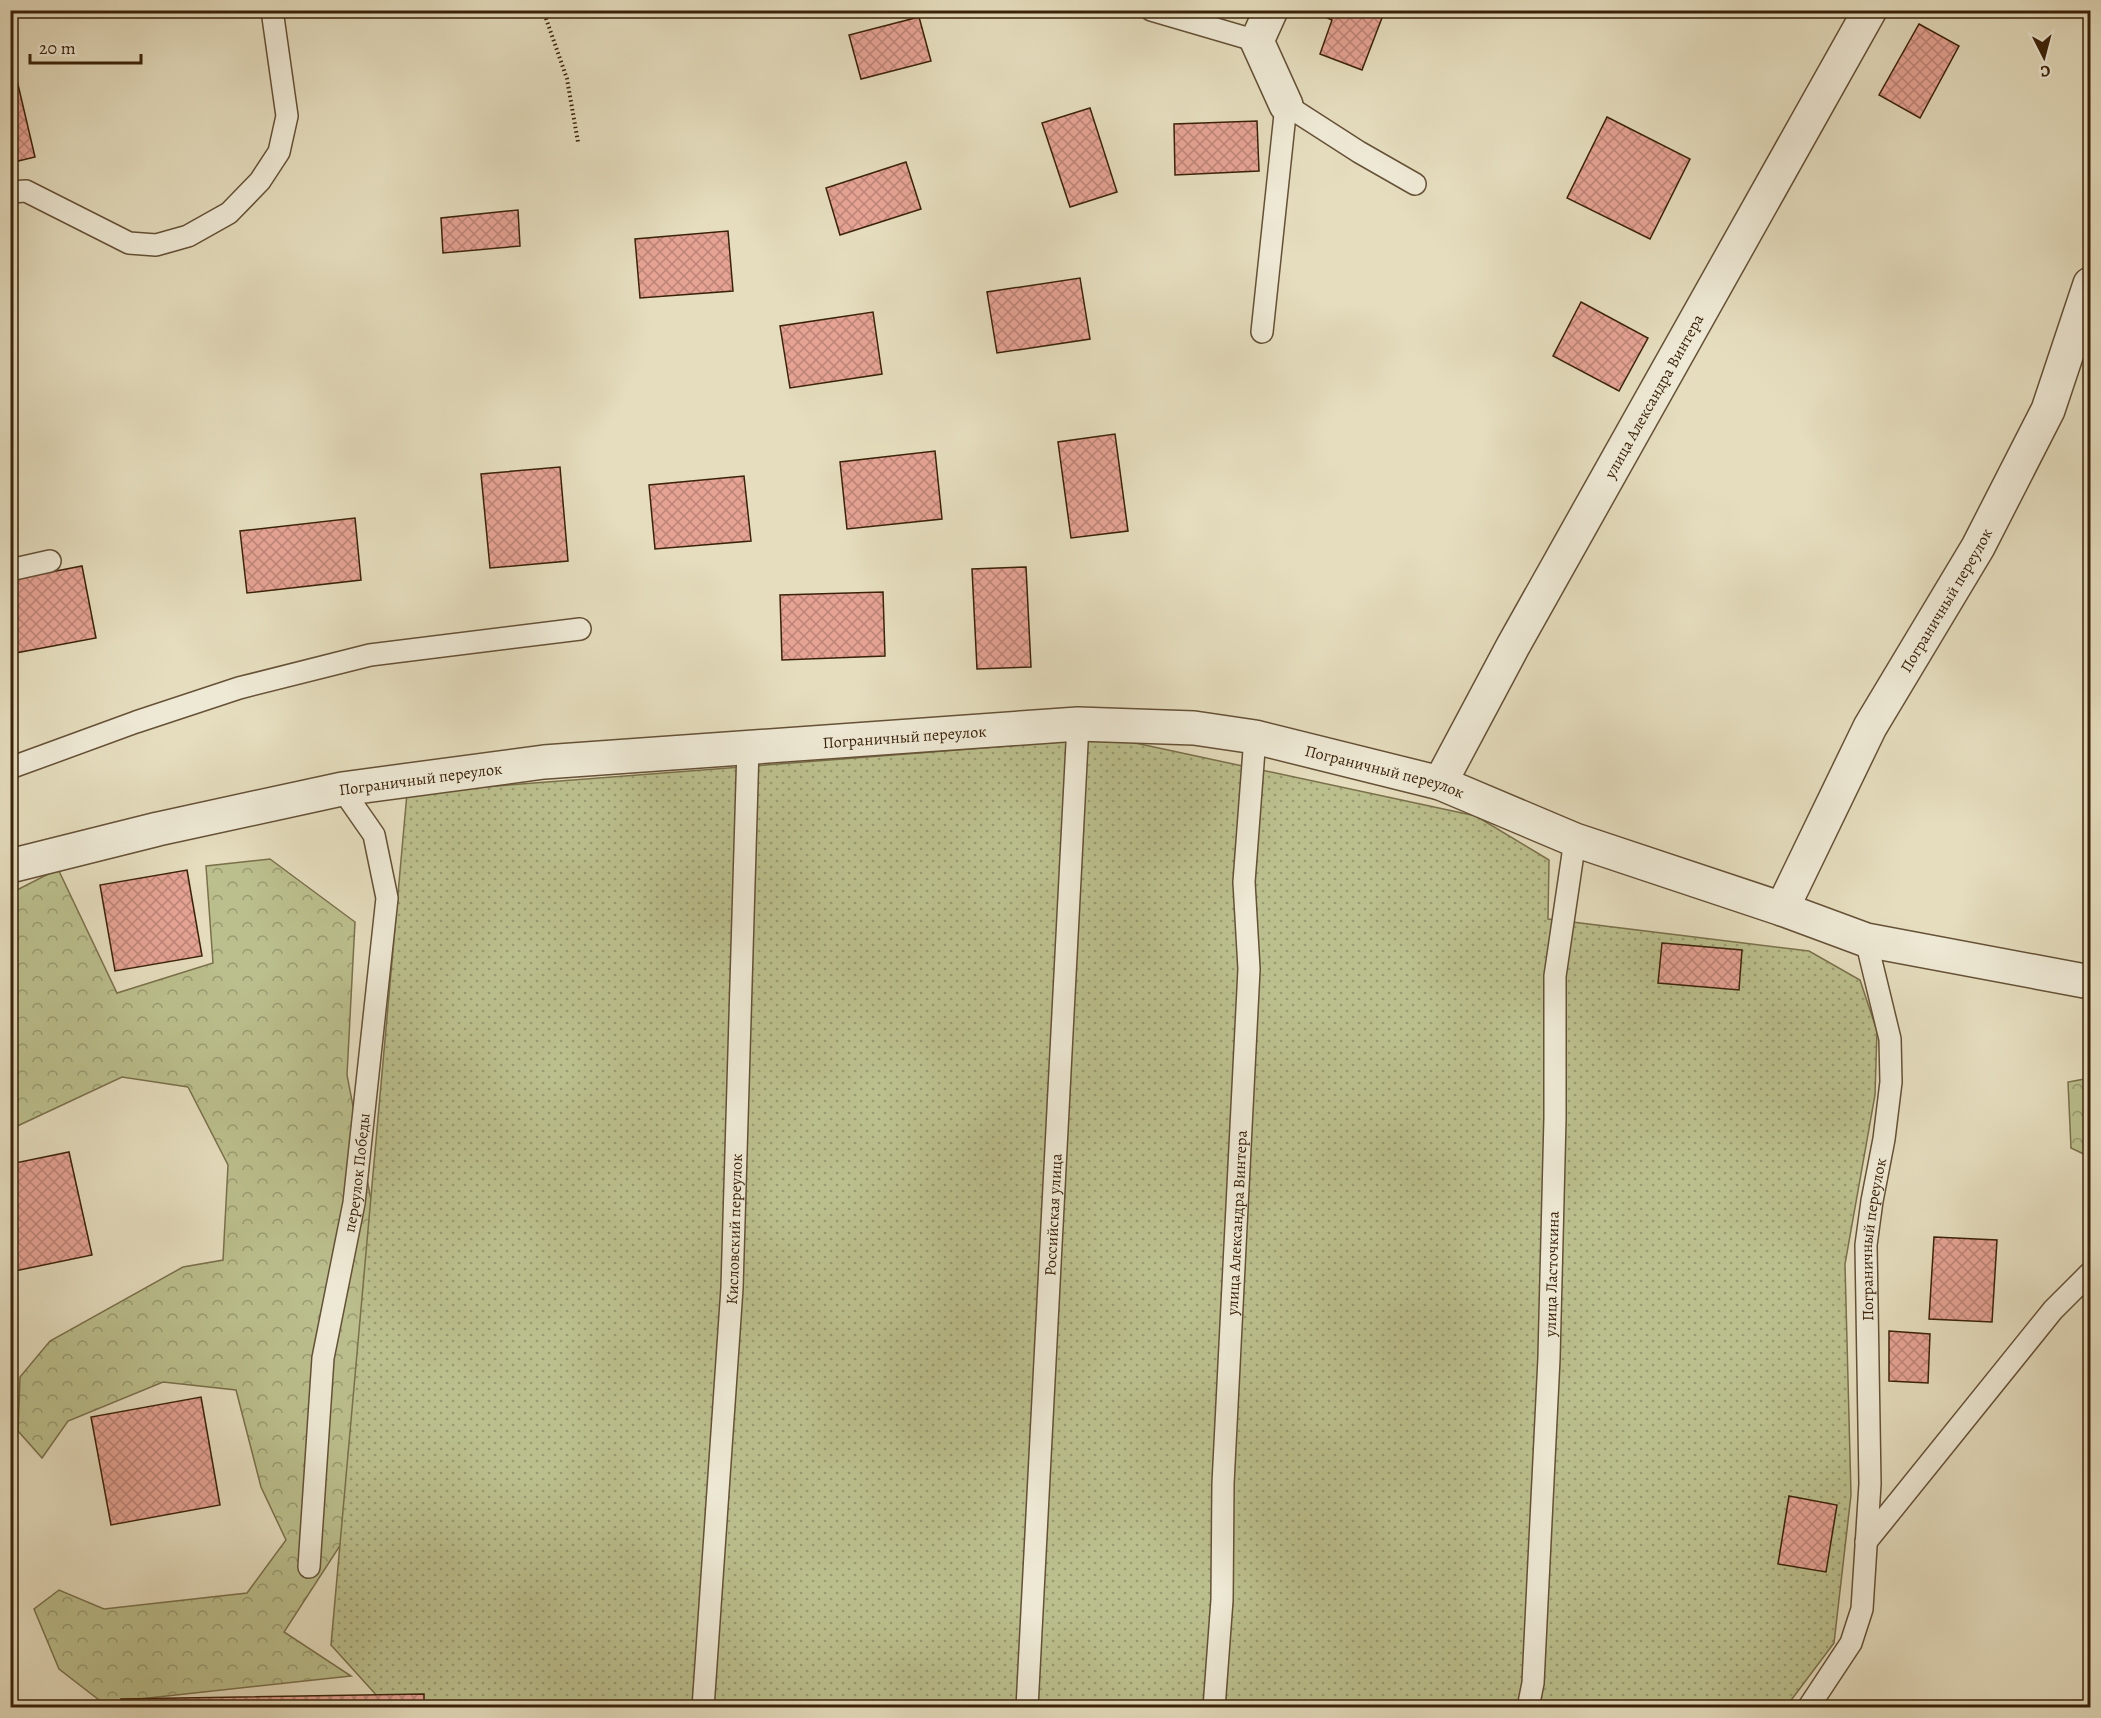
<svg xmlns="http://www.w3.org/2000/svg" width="2101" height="1718" font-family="Alegreya,serif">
  <defs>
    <pattern id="forest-crowns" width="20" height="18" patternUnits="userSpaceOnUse" patternTransform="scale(1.5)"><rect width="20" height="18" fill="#bbbf8d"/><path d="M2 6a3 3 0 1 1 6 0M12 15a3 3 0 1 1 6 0" fill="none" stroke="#999b71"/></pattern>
    <pattern id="garden-dots" width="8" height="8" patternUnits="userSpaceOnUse" patternTransform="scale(1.5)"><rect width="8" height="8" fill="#bbbf8d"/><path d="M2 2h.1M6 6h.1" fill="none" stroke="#999b71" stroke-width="1.8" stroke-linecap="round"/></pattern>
    <pattern id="building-cross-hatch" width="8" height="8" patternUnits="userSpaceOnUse" patternTransform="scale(1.5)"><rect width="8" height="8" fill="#e6a394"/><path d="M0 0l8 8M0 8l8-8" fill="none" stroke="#bb8477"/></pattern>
  </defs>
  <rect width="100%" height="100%" fill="#e5ddbe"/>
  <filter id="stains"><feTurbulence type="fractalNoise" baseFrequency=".00333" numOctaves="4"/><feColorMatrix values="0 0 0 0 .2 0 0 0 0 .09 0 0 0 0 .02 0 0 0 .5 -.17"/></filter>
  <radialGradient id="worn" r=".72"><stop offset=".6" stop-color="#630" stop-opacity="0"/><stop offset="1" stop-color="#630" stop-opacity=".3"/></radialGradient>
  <g fill="url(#forest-crowns)" stroke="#7a704b" stroke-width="1.5">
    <path d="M270,859L355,922L347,1075L382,1257L365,1507L284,1632L351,1676L103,1703L59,1669L34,1609L59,1590L104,1609L247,1593L286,1540L261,1487L236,1390L163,1382L68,1421L42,1458L18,1431L20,1377L50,1341L183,1267L223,1260L228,1165L188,1087L122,1077L11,1129V893L58,869L117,993L213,963L206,866Z"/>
    <path d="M2090,1078V1157L2071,1148L2068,1082Z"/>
  </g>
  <path fill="url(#garden-dots)" stroke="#7a704b" stroke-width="1.5" d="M1112,738L1476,816L1549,860L1548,919L1809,951L1860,980L1877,1031L1875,1095L1845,1264L1851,1495L1834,1643L1786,1707L388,1708L331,1645L407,793Z"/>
  <g fill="url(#building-cross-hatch)" stroke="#3a2209" stroke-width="1.5">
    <path d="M1310,10H1385L1362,70L1320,54L1332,20Z"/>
    <path d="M919,17L931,61L861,79L849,35Z"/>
    <path d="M1919,24L1959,46L1920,118L1879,95Z"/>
    <path d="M12,59L35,157L10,163V60Z"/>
    <path d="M1090,108L1117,192L1070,207L1042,123Z"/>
    <path d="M1607,117L1690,159L1650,239L1567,198Z"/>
    <path d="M1257,121L1259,171L1175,175L1174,124Z"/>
    <path d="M906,162L921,209L840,235L826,188Z"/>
    <path d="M518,210L520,246L443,253L441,218Z"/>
    <path d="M728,231L733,291L640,298L635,239Z"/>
    <path d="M1080,278L1090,339L997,353L987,292Z"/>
    <path d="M1581,302L1648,338L1619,391L1553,356Z"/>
    <path d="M873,312L882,374L790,388L780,326Z"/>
    <path d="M1115,434L1128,531L1071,538L1058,442Z"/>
    <path d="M935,451L942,519L847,529L840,462Z"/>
    <path d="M560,467L568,561L490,568L481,474Z"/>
    <path d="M744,476L751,541L655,549L649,485Z"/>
    <path d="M355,518L361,580L247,593L240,531Z"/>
    <path d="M82,566L96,638L10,654V580Z"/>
    <path d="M1026,567L1031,667L977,669L972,569Z"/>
    <path d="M883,592L885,656L782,660L780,595Z"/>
    <path d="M187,870L202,956L115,971L100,885Z"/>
    <path d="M1662,943L1742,950L1739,990L1658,983Z"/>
    <path d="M69,1152L92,1255L10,1272V1164Z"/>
    <path d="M1934,1237L1997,1240L1992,1322L1929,1319Z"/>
    <path d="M1889,1331L1930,1334L1928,1383L1889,1381Z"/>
    <path d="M201,1397L220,1505L111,1525L91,1417Z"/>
    <path d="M1789,1496L1837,1505L1826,1572L1778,1564Z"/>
    <path d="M424,1694V1708H121V1699Z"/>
  </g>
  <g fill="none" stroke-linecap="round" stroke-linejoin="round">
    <g stroke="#655136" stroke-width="24">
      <g id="service">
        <path d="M1151,10L1257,41"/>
        <path d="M10,192L26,191L129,243L156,245L188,236L229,213L260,181L279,152L287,116L272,10"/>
        <path d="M1262,332L1286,105L1359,152L1415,184"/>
        <path d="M10,570L50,561"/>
        <path d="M10,768L136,722L239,688L370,655L580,629"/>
        <path d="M1866,1542L2053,1310L2090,1273"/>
        <path id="s1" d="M309,1567L323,1358L354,1203L387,898L374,835L342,789"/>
        <path id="s2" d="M703,1708L732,1288L748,748"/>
        <path id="s3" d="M1027,1708L1078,724"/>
        <path id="s4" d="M1214,1708L1222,1600L1223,1484L1249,969L1244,882L1255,737"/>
        <path id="s5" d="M1528,1708L1533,1683L1549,1358L1555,1118V976L1575,840"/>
        <path id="s6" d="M1808,1708L1851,1643L1862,1609L1870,1484L1866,1245L1872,1201L1884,1139L1891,1082L1890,1039L1866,940"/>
      </g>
    </g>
    <g stroke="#655136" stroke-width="36">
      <g id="minor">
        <path d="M1271,10L1257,41L1286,105"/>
        <path id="s7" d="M1440,783L1513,646L1870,10"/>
        <path id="s8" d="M10,866L158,829L342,789L544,762L1078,724L1194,728L1255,737L1440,783L1575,840L1782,909L1866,940L2090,982"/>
        <path id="s9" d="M1782,909L1870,727L1978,547L2048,410L2090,284"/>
      </g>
    </g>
    <path stroke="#3a2209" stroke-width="4" stroke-dasharray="1.5 3" stroke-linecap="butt" d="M543,10L567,79L578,142"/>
    <use href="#service" stroke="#eee9d5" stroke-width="21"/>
    <use href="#minor" stroke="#eee9d5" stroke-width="33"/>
  </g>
  <g text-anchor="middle" stroke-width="4.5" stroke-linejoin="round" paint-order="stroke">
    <g font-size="16" fill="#3a2209" stroke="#eee9d5">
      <text dy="6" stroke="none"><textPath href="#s7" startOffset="442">улица Александра Винтера</textPath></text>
      <text dy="6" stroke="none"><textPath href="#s9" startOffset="350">Пограничный переулок</textPath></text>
      <text dy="6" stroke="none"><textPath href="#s8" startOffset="906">Пограничный переулок</textPath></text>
      <text dy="6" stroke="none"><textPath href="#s8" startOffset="1392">Пограничный переулок</textPath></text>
      <text dy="6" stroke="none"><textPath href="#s8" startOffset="420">Пограничный переулок</textPath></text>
      <text dy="6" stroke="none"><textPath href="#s1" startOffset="398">переулок Победы</textPath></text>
      <text dy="6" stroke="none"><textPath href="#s3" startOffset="494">Российская улица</textPath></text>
      <text dy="6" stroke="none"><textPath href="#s4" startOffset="486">улица Александра Винтера</textPath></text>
      <text dy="6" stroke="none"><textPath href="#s2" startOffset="480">Кисловский переулок</textPath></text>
      <text dy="6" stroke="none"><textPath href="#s6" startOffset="484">Пограничный переулок</textPath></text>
      <text dy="6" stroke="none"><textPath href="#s5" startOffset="435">улица Ласточкина</textPath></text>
    </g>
  </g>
  <rect width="2101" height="1718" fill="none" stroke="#e5ddbe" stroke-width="36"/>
  <rect x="12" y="12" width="2077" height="1694" fill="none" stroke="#3a2209" stroke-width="3"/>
  <rect x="18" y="18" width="2065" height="1682" fill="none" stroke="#3a2209" stroke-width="1.5"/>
  <g transform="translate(2044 57) rotate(174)" stroke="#eee9d5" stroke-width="4.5" paint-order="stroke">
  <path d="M0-4.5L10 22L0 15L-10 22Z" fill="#3a2209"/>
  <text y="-9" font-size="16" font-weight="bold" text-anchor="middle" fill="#3a2209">С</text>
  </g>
  <path d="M30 54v9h111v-9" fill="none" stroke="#3a2209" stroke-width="3"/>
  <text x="39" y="54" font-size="18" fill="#3a2209" stroke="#eee9d5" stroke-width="4.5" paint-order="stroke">20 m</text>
  <rect width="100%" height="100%" filter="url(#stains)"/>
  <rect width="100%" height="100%" fill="url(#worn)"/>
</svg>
